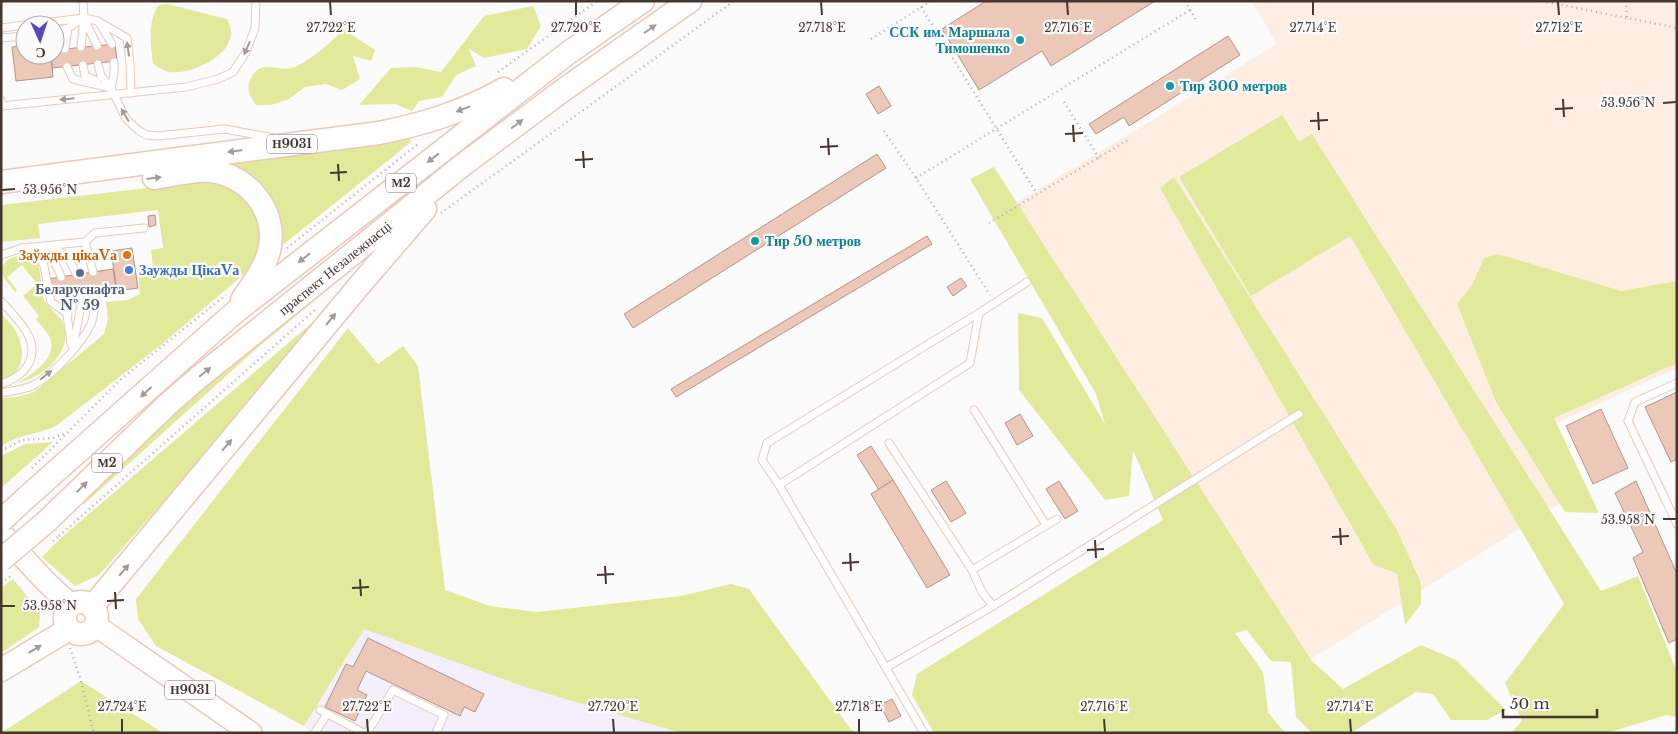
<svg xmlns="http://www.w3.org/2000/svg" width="1678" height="734" font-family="'Libre Baskerville',serif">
  <rect width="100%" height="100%" fill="#fbfbfb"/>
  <path fill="#feeee2" d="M1251,1H1677V368L1535,433L1569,498L1310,660L1016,203L1277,44Z"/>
  <path fill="#f3effc" d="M364,629L525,687L681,733H312L304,726Z"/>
  <g fill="#e2e99b">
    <path d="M167,4L227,19C228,22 231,27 231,30C234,55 191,75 170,72C164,72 158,66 153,64C151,44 147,21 159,5Z"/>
    <path d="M533,6L541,26L527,49L484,58L469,49L476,66L456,75L442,97L419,101L412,111L395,104L359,105L391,68L416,67L441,72L484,16Z"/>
    <path d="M343,29L375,50L371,61L353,56L360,79L342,90L326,84L305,87L289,99L271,105H256C250,96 246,89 250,80C260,56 279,74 295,67C313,58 330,44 343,29Z"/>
    <path d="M1282,115L1299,142L1312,134L1601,591L1638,576L1677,672V717L1666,715L1607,733H1511L1522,721L1505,683L1564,604L1350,236L1251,296L1179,177Z"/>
    <path d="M410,138L411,142L279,248C284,226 280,198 259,185C247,177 224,170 209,164Z"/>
    <path d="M994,167L1311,660L1343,689L1421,645L1456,660L1506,710L1487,720H1451L1433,694L1416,692L1351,733H1312L1296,717L1291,662L1271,661L1247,630L1235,633L1263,672L1268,712L1285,733H934L912,695L917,674L1163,520L1133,450L1129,496L1105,500L1019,390L1018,313L1042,318L1105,424L1096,394L970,179Z"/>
    <path d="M1174,177L1397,530L1421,583V604L1405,625L1397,574L1373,564L1160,188Z"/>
    <path d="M199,182C214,183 232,185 243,196C261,213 266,242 253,264C250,268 246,272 243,275L162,344L56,426C38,434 18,435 1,446V398L17,397L34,392L104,334L108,319L106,302L128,300L140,294L138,269L153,267L151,250L163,248L158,210L38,224L40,238L1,242V205Z"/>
    <path d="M384,240L367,259L355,267L256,349L83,505L84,502L176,412L252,347Z"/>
    <path d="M1498,254L1621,291L1677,281V363L1554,418L1599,513L1565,512L1496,402L1457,304L1472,285L1484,258Z"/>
    <path d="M23,256L29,257L37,262C42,273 40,285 43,297C46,306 57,313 62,321C76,350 44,377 18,383C32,374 58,358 50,338C47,331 40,325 36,319L39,316L23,296L37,284L22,265L7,277L17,290L15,292L4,278L1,268C6,259 13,256 23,256Z"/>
    <path d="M350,290L99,575L75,586L42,557L61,538Z"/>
    <path d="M1,313C7,320 14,327 18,336C26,353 23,375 1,380Z"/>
    <path d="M348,328L378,364L403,346L418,366L445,590L490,606L537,612L681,596L731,584L749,589L850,728L856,733H681L525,687L364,629L304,726L156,646L138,619L136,599Z"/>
    <path d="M53,442L1,488V456L25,444Z"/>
    <path d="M13,579L40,612L39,627L1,653V588Z"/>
    <path d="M81,681L163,733H1Z"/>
  </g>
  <g fill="#ebc8b7" stroke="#b49383">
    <path d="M986,1H1155L1051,66L1042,51L979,90L942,29Z"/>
    <path d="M1228,36L1240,55L1129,126L1124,117L1096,134L1089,124Z"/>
    <path d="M115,44L117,61L52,68L51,55H55V50Z"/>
    <path d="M25,45V55H51L53,77L16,81L12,47Z"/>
    <path d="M879,86L891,106L878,114L866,94Z"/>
    <path d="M877,154L886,168L633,328L624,314Z"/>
    <path d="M155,215L156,225L149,227L148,216Z"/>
    <path d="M927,236L932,244L676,397L671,389Z"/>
    <path d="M132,248L138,288L117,291L111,251Z"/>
    <path d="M113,269L116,286L50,296L47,279Z"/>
    <path d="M961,278L967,286L953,296L947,287Z"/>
    <path d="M1677,392V459L1671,462L1645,407Z"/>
    <path d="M1601,409L1628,468L1593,484L1566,426Z"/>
    <path d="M1020,414L1033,436L1017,445L1005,423Z"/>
    <path d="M871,446L893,480L879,490L857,455Z"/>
    <path d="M893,480L950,575L927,588L871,494Z"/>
    <path d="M946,481L966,513L951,522L931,490Z"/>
    <path d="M1059,481L1078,511L1065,519L1046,489Z"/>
    <path d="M1636,481L1677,574V639L1669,643L1633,558L1643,552L1615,493Z"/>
    <path d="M368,638L484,694L475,712L464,707L460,716L366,671L357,690L367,695L355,721L325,707L346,664L353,667Z"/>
    <path d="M892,699L901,716L889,722L880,705Z"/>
  </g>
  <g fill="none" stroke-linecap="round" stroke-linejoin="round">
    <g stroke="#ebc8b7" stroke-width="9">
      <g id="service">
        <path d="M84,18L97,46"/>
        <path d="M99,22L127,38L130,64L131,93"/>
        <path d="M27,25L84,18L98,21L112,44"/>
        <path d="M1,28L25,25"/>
        <path d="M55,31L68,28L82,19"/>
        <path d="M1,38L24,36"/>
        <path d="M81,47L84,18L83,1"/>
        <path d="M65,49L68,28"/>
        <path d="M114,62V74L111,88L126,119L139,131L147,135L157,136L225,129L274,138"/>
        <path d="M98,64L101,76L111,87"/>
        <path d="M83,65L85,76L97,81"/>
        <path d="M67,67L73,79L111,88"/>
        <path d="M1,100L2,106L186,87L218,79L233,72L246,52L255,28L256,1"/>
        <path d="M85,242L95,233L144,228"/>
        <path d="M48,246C65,251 70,260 77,275"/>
        <path d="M37,247C50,255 56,262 61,277"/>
        <path d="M22,248L40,259L44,266L51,302L68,314"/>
        <path d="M1,255L22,248L85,242L93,272"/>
        <path d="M64,294L71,344"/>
        <path d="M1,301C9,310 19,320 26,331C41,356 26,376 1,384"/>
        <path d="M73,347L81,305L79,292"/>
        <path d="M1677,383L1635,402L1628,421L1677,524"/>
        <path d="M1,393C11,391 22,390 32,386C54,374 80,346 91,324C95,314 95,299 95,289"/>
        <path d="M974,410L1046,525"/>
        <path d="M889,443L972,570L982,592L993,606"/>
        <path d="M779,485L970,363L979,313"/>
        <path d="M972,570L1057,519"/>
        <path d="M887,667L993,606L1299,414"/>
        <path d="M320,710L364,733"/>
        <path d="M316,731L327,714"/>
        <path d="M367,733L393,690L444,715L436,733"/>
        <path d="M924,733L779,485L762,460L767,443L979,313L1027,282"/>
      </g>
    </g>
    <g stroke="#ebc8b7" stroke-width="24">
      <g id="primary">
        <path d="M1,533L46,582L71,605"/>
        <path d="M95,625L251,733"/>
      </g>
    </g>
    <g stroke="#ebc8b7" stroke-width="25">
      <g id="trunk">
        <path d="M154,178C169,176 196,169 210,171C247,175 276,209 270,246C267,266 253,283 242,300"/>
        <path d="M1,182L379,133C424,124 463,112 504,89"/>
        <path d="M27,497L234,313L568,53L643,1"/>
        <path d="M47,521L168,404L198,378L464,164L562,91L690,1"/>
        <circle cx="81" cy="618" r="16"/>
        <path d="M92,607L358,287L425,209"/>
        <path d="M1,670L69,629"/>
      </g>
    </g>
    <g stroke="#b2aca9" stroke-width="2.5" stroke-dasharray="1 4" stroke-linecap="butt">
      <path d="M1185,1L1196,20"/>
      <path d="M1542,1L1677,28"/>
      <path d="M1626,1L1627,18"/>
      <path d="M921,7L1037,194"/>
      <path d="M871,39L931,1"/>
      <path d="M498,72L597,1"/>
      <path d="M1064,102L1099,158"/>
      <path d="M884,131L916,178L990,295"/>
      <path d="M916,178L1190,10"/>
      <path d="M441,213L734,1"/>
      <path d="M989,223L1128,140"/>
      <path d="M287,248L418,144"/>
      <path d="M1,451L22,440L53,438L66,433"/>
      <path d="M32,468L120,380L226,295"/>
      <path d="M59,536L316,309"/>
      <path d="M70,648L81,681L94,733"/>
    </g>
    <use href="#service" stroke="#fff" stroke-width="7"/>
    <use href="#primary" stroke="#fff" stroke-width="21"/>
    <use href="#trunk" stroke="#fff" stroke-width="22"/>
    <g stroke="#ebc8b7" stroke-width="25" stroke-linecap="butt">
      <g id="trunk-bridge">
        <path d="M1,521L27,497"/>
        <path d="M1,560L47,521"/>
      </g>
    </g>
    <g stroke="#b2aca9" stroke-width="2.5" stroke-dasharray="1 4" stroke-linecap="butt">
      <path d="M53,541L59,536"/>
      <path d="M1,583L12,575"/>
    </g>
    <use href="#trunk-bridge" stroke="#fff" stroke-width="22"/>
  </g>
  <defs><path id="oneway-solid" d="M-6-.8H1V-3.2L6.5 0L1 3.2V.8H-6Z" transform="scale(1.25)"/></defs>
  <g fill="#a29b98">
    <use href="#oneway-solid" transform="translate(650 29) rotate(-35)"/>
    <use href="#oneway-solid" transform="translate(247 48) rotate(114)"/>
    <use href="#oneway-solid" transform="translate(128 49) rotate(-98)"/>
    <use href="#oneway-solid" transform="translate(67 99) rotate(174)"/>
    <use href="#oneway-solid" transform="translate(463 109) rotate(159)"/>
    <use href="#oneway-solid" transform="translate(125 115) rotate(-121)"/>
    <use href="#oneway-solid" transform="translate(517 124) rotate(-37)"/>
    <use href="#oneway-solid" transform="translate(235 151) rotate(172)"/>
    <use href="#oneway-solid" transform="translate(433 158) rotate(142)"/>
    <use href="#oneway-solid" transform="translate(154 178) rotate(-7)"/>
    <use href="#oneway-solid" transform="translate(304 258) rotate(142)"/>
    <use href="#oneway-solid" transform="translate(331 319) rotate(-50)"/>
    <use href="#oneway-solid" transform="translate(205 372) rotate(-39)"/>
    <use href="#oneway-solid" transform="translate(46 375) rotate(-38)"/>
    <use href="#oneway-solid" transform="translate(146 392) rotate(138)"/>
    <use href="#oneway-solid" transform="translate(227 445) rotate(-50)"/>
    <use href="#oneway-solid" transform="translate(82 487) rotate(-44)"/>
    <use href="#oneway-solid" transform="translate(124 570) rotate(-50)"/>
    <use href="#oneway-solid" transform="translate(35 649) rotate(-31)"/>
  </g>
  <path fill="none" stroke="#453730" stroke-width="2" d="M330,2L331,15M576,2V15M821,2L822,15M1067,2L1068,15M1313,2V15M1558,2L1559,15M1563,99L1564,117M1663,103L1676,102M1555,109L1573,108M1318,112L1319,130M1310,121L1328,120M1073,125L1074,142M1065,134L1083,133M828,138L829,155M820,147L838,146M583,151L584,168M575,160L593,159M338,164L339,181M330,173L347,172M2,190L15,189M1663,519H1676M1340,528L1341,545M1332,537L1349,536M1095,540L1096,558M1087,550L1104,549M850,553L851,571M842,563L859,562M605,566L606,584M597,575L614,574M360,579L361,596M352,588L369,587M115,592L116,609M107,601L124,600M2,606H15M122,719V732M367,719L368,732M613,719L614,732M859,719V732M1104,719L1105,732M1350,719L1351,732"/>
  <g fill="#0f9aa8" stroke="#fbfbfb" stroke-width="2">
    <circle cx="1020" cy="40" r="5"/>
    <circle cx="1170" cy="86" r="5"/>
    <circle cx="755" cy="241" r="5"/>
  </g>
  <circle fill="#e8710a" stroke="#fbfbfb" stroke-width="2" cx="127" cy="255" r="5"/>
  <circle fill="#3f7fe0" stroke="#fbfbfb" stroke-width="2" cx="129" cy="270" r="5"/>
  <circle fill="#5c6f8a" stroke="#fbfbfb" stroke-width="2" cx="80" cy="273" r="5"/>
  <g text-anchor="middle" stroke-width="4.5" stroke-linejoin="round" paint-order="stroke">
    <g fill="#fbfbfb" stroke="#7c726d" stroke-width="1">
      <rect x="267" y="134.5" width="50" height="19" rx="4"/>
      <rect x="386" y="173.5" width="30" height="19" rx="4"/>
      <rect x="92" y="453.5" width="30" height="19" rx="4"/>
      <rect x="165" y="680.5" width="50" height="19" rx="4"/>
    </g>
    <g font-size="12" font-weight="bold" fill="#453730">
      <text x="292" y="148">Н9031</text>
      <text x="401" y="187">М2</text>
      <text x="107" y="467">М2</text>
      <text x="190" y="694">Н9031</text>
    </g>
    <g font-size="14" font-weight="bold" fill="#0d838f" stroke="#fbfbfb" text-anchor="start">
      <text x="1010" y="37" text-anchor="end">ССК им. Маршала<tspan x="1010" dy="16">Тимошенко</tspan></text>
      <text x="1180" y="91">Тир 300 метров</text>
      <text x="765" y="246">Тир 50 метров</text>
    </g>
    <g font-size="14" font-weight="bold" fill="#c56008" stroke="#fbfbfb" text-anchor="end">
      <text x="117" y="260">Заўжды цікаVа</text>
    </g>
    <g font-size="14" fill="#453730" stroke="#fbfbfb">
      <text transform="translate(335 268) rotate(-39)" y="5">праспект Незалежнасці</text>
    </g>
    <g font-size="14" font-weight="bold" fill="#366cbe" stroke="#fbfbfb" text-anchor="start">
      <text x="139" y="275">Заужды ЦікаVа</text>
    </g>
    <g font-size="14" font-weight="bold" fill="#4e5e75" stroke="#fbfbfb">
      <text x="80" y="294">Беларуснафта<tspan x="80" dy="16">№ 59</tspan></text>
    </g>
  </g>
  <g font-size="12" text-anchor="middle" fill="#453730" stroke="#fbfbfb" stroke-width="4.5" stroke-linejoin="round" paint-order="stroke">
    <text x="331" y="32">27.722°E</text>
    <text x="576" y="32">27.720°E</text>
    <text x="822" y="32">27.718°E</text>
    <text x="1068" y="32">27.716°E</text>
    <text x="1313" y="32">27.714°E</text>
    <text x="1559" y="32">27.712°E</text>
    <text x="1628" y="107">53.956°N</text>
    <text x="50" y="194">53.956°N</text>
    <text x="1628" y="524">53.958°N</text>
    <text x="50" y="610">53.958°N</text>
    <text x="122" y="711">27.724°E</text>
    <text x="367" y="711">27.722°E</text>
    <text x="613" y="711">27.720°E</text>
    <text x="859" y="711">27.718°E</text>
    <text x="1104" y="711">27.716°E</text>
    <text x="1350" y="711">27.714°E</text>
  </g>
  <rect width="1678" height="734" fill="none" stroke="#453730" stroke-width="5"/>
  <g transform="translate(40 40) rotate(177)"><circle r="24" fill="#fbfbfb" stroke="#b2adaa"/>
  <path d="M0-4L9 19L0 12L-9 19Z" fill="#5848c0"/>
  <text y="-8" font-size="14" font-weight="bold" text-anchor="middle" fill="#453730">С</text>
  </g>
  <path d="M1503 709v8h94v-8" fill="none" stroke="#453730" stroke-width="2.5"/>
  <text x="1510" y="709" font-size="15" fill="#453730" stroke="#fbfbfb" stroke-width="4" paint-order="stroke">50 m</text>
</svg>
